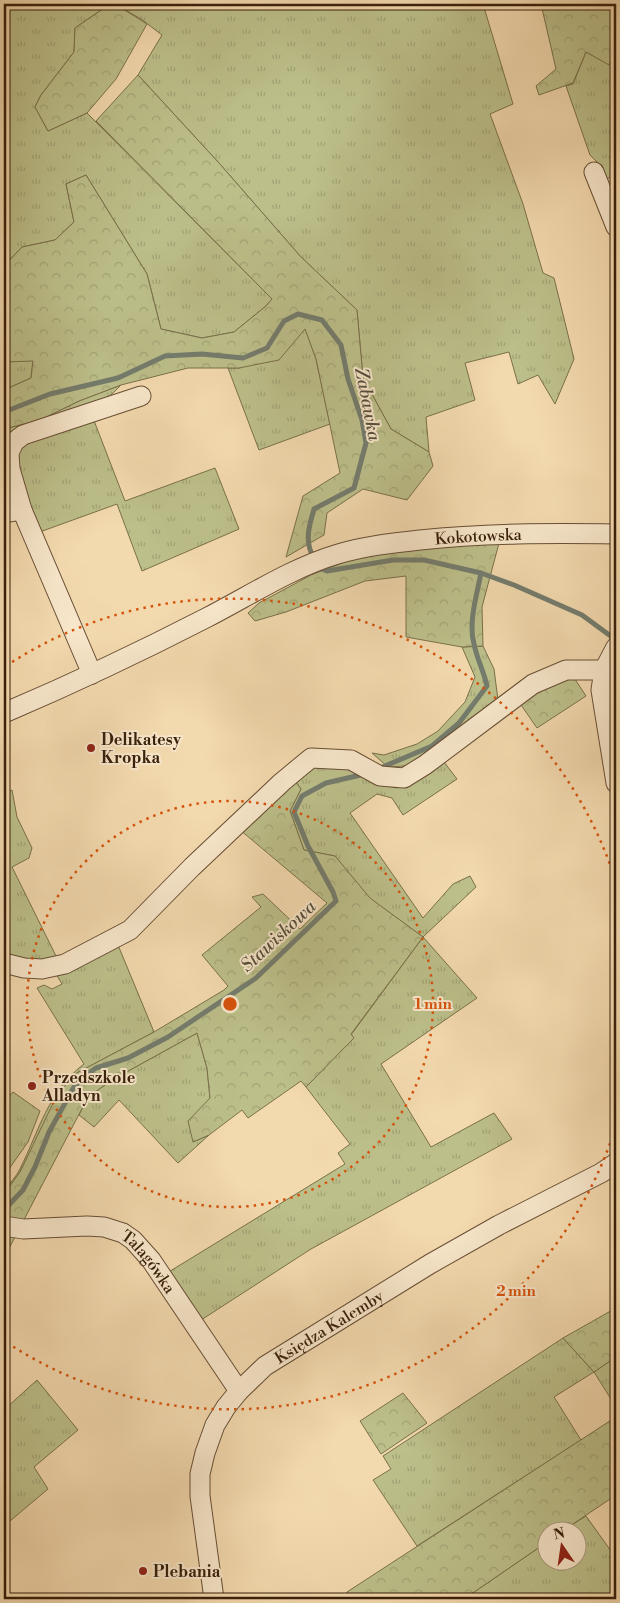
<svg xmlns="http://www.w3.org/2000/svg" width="620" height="1603" font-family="'Libre Bodoni',serif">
  <defs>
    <pattern id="grass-tufts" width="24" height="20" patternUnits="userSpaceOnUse" patternTransform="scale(1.25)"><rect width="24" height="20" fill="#bcbf8a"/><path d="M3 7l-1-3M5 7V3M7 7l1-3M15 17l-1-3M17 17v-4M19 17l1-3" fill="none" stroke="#a2a476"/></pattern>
    <pattern id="forest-crowns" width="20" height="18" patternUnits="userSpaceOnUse" patternTransform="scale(1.25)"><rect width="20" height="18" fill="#bcbf8a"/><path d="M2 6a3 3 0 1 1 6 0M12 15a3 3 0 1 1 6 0" fill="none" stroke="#a2a476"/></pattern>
  </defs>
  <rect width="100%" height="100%" fill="#f3d9ae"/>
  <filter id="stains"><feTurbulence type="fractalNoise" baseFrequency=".004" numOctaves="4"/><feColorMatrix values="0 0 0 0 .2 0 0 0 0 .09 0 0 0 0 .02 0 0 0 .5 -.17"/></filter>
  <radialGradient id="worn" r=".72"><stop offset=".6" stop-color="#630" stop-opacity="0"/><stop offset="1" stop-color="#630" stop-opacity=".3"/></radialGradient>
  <g fill="url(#grass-tufts)" stroke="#7a704a">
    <path d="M4,4H110L75,28L74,52L41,95L35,107L48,131L87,113L272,299L266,306L234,332L202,338L161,329L147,274L86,175L66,184L74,222L55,240L22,247L4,266Z"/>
    <path d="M115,4H483L513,104L490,114L523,204L543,273L554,278L574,359L555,404L538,375L518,384L509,352L465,363L475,400L426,417L429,452L391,429L363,378L357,310L301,257L219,163L138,75L162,35L141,19Z"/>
    <path d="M616,51V175L606,179L599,164L590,155L566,86L573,84L586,52L609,64Z"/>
    <path d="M305,328L316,359L330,424L259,450L228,368H240Z"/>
    <path d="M33,360L31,378L4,390V362Z"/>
    <path d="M121,385L106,400L4,444V429L40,420L79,401Z"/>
    <path d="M93,418L125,501L215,468L239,529L142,571L117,504L37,533L12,460L16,447Z"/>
    <path d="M483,646L494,669L498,700L419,765L388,767L372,753L384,755L417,744L438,731L465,702L475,677L462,647Z"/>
    <path d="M444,762L457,779L403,815L392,798L377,794L350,813L423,918L453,884L470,876L476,887L423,937L477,998L381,1064L431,1147L494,1113L512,1139L311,1249L198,1322L167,1273L345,1164L338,1153L350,1144L306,1087L353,1038L351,1035L423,937L369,898L335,856L304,850L290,811L301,789L293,778L313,763L355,768L373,783L397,788Z"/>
    <path d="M12,790L17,817L32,848L29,858L12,867L58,960C38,964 21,963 4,951V793Z"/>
    <path d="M118,945L154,1032L75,1074L20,1172L4,1194V1191C9,1184 16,1177 20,1169C39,1131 48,1091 84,1064L37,988L44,985L52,989L62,984L56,974L75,970Z"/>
    <path d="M197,1033L207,1068L210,1098L193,1142L209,1135L178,1163L119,1100L94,1127L79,1115L88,1097L112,1080Z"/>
    <path d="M13,1092L40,1111L28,1142L4,1176V1102Z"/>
    <path d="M563,1338L594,1372L616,1357V1407L594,1372L554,1397L581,1440L417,1546L373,1480L391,1469L383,1456Z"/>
    <path d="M37,1380L78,1430L34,1467L48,1489L4,1526V1410Z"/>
    <path d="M586,1516L616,1558V1599H464L547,1542L548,1560H578V1530H564Z"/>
  </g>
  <g fill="url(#forest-crowns)" stroke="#7a704a">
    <path d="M110,4H115L147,24L116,79L87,113L48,131L35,107L41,95L74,52L75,28Z"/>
    <path d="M541,4H616V51L609,65L586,52L573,83L539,95L536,86L556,69Z"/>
    <path d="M138,75L219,163L301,257L357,310L363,378L391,429L429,452L433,466L407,500L363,489L327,513L324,535L286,557L303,496L340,473L316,359L305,329L279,360L239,368H188L121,385L79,401L40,420L4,429V390L31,378L33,361L4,362V266L22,247L55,240L74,222L66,184L86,175L147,274L161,329L202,338L234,332L266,306L272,299L96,121Z"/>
    <path d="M499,543L482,607L483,646L462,647L406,637V576L365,581L286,612L255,621L248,613L259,603L311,575L360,556L427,547Z"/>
    <path d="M571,673L586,696L537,728L519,702Z"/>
    <path d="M293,778L301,789L290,811L304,850L335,856L370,898L423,937L351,1034L354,1038L306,1087L301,1081L248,1118L242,1110L209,1135L193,1142L188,1121L210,1098L207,1068L197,1033L112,1080L88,1097L4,1258V1194L20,1172L57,1095L75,1074L154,1032L224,990L228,986L202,955L261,907L252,897L263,894L300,929L327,903L239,829Z"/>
    <path d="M616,1308V1357L594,1372L563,1338Z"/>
    <path d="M403,1393L427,1423L381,1454L360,1421Z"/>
    <path d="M616,1417V1495L564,1530H548L547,1542L464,1599H347V1592Z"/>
  </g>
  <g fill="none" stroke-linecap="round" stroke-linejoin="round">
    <g stroke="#747c6d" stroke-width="5">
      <path d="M4,412L50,394L118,378L165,356L202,354L243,358L267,348L284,321L298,314L322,320L341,345L348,379L362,420L366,443L354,488L314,509C309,526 304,542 314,558"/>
      <path d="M318,565L320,568L327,571L393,560H424L481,573L514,585L582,615L612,637"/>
      <path d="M378,769L432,746L459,723L487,686C484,672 477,659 474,644C468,623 477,594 481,573"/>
      <path d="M4,1210L23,1190L35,1167L49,1132L74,1087L83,1077L96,1068L128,1058L168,1037L256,978L336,901L333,892L308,846L294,812L302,796L326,783L365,774"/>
    </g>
    <g stroke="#684e34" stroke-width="21">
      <g id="minor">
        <path d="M594,172L616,227"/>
        <path d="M4,513L22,510"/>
        <path d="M616,647L604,670L601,690L616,783"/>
        <path d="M92,674L22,510L10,469L9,453L14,442L23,435L141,396"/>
        <path id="s1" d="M4,713C72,684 140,652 206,618C249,596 291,568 338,554C365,546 392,543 420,540C485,533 551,533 616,534"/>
        <path d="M4,963L24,968L42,969L65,964L130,930L192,867L282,782L311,758L351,760L380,776L404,778L425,765L533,684L566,670H604"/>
        <path id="s2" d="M4,1226L23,1229L87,1226L104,1227L123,1233L133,1240L151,1260L239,1391"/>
        <path id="s3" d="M214,1599L200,1496V1474L205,1453L215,1425L226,1407L239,1391L265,1366L430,1264L499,1225L601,1173L616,1163"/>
      </g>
    </g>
    <use href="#minor" stroke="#f7e6ca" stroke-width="19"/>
  </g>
  <g fill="none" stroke="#d6530c" stroke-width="2.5" stroke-dasharray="2.5 5">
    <circle cx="230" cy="1004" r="203"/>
    <path d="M615 1129A405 405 0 0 1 6 1342M6 666A405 405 0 0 1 615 879"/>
  </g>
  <g fill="#8f2418" stroke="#f7e6ca" stroke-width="2">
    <circle cx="91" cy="748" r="5"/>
    <circle cx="32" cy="1086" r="5"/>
    <circle cx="143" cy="1571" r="5"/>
  </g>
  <g text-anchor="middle" stroke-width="4" stroke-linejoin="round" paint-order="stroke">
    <g font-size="16" fill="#39200b" stroke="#f7e6ca">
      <text dy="6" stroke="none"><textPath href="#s1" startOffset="512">Kokotowska</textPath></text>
      <text dy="6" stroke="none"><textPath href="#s2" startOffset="159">Talagówka</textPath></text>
      <text dy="6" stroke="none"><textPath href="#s3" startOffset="330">Księdza Kalemby</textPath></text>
    </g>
    <g font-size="16" font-weight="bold" fill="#39200b" stroke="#f7e6ca" text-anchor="start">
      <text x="101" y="745">Delikatesy<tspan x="101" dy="18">Kropka</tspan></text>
      <text x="42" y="1083">Przedszkole<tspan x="42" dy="18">Alladyn</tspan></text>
      <text x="153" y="1577">Plebania</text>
    </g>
    <g font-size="18" font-style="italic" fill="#564e3c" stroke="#f7e6ca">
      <text transform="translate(368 404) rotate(79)" y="6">Zabawka</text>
      <text transform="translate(278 936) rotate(-43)" y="6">Stawiskowa</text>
    </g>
  </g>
  <circle cx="230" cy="1004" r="8" fill="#d6530c" stroke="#f7e6ca" stroke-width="2.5"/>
  <g font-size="15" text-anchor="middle" font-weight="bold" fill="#d6530c" stroke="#f7e6ca" stroke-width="4" stroke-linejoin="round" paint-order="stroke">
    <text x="433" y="1009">1 min</text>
    <text x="516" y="1296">2 min</text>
  </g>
  <rect width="620" height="1603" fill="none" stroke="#f3d9ae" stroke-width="20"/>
  <rect x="5" y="5" width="610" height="1593" fill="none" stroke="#39200b" stroke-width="2.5"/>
  <rect x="10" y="10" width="600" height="1583" fill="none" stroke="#39200b"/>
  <g transform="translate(562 1546) rotate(347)"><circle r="24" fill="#f7e6ca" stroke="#ab977e"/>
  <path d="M0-4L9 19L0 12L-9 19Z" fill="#8f2418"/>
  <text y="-8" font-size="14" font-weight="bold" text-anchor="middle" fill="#39200b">N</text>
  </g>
  <rect width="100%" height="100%" filter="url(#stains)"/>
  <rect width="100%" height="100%" fill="url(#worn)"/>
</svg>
